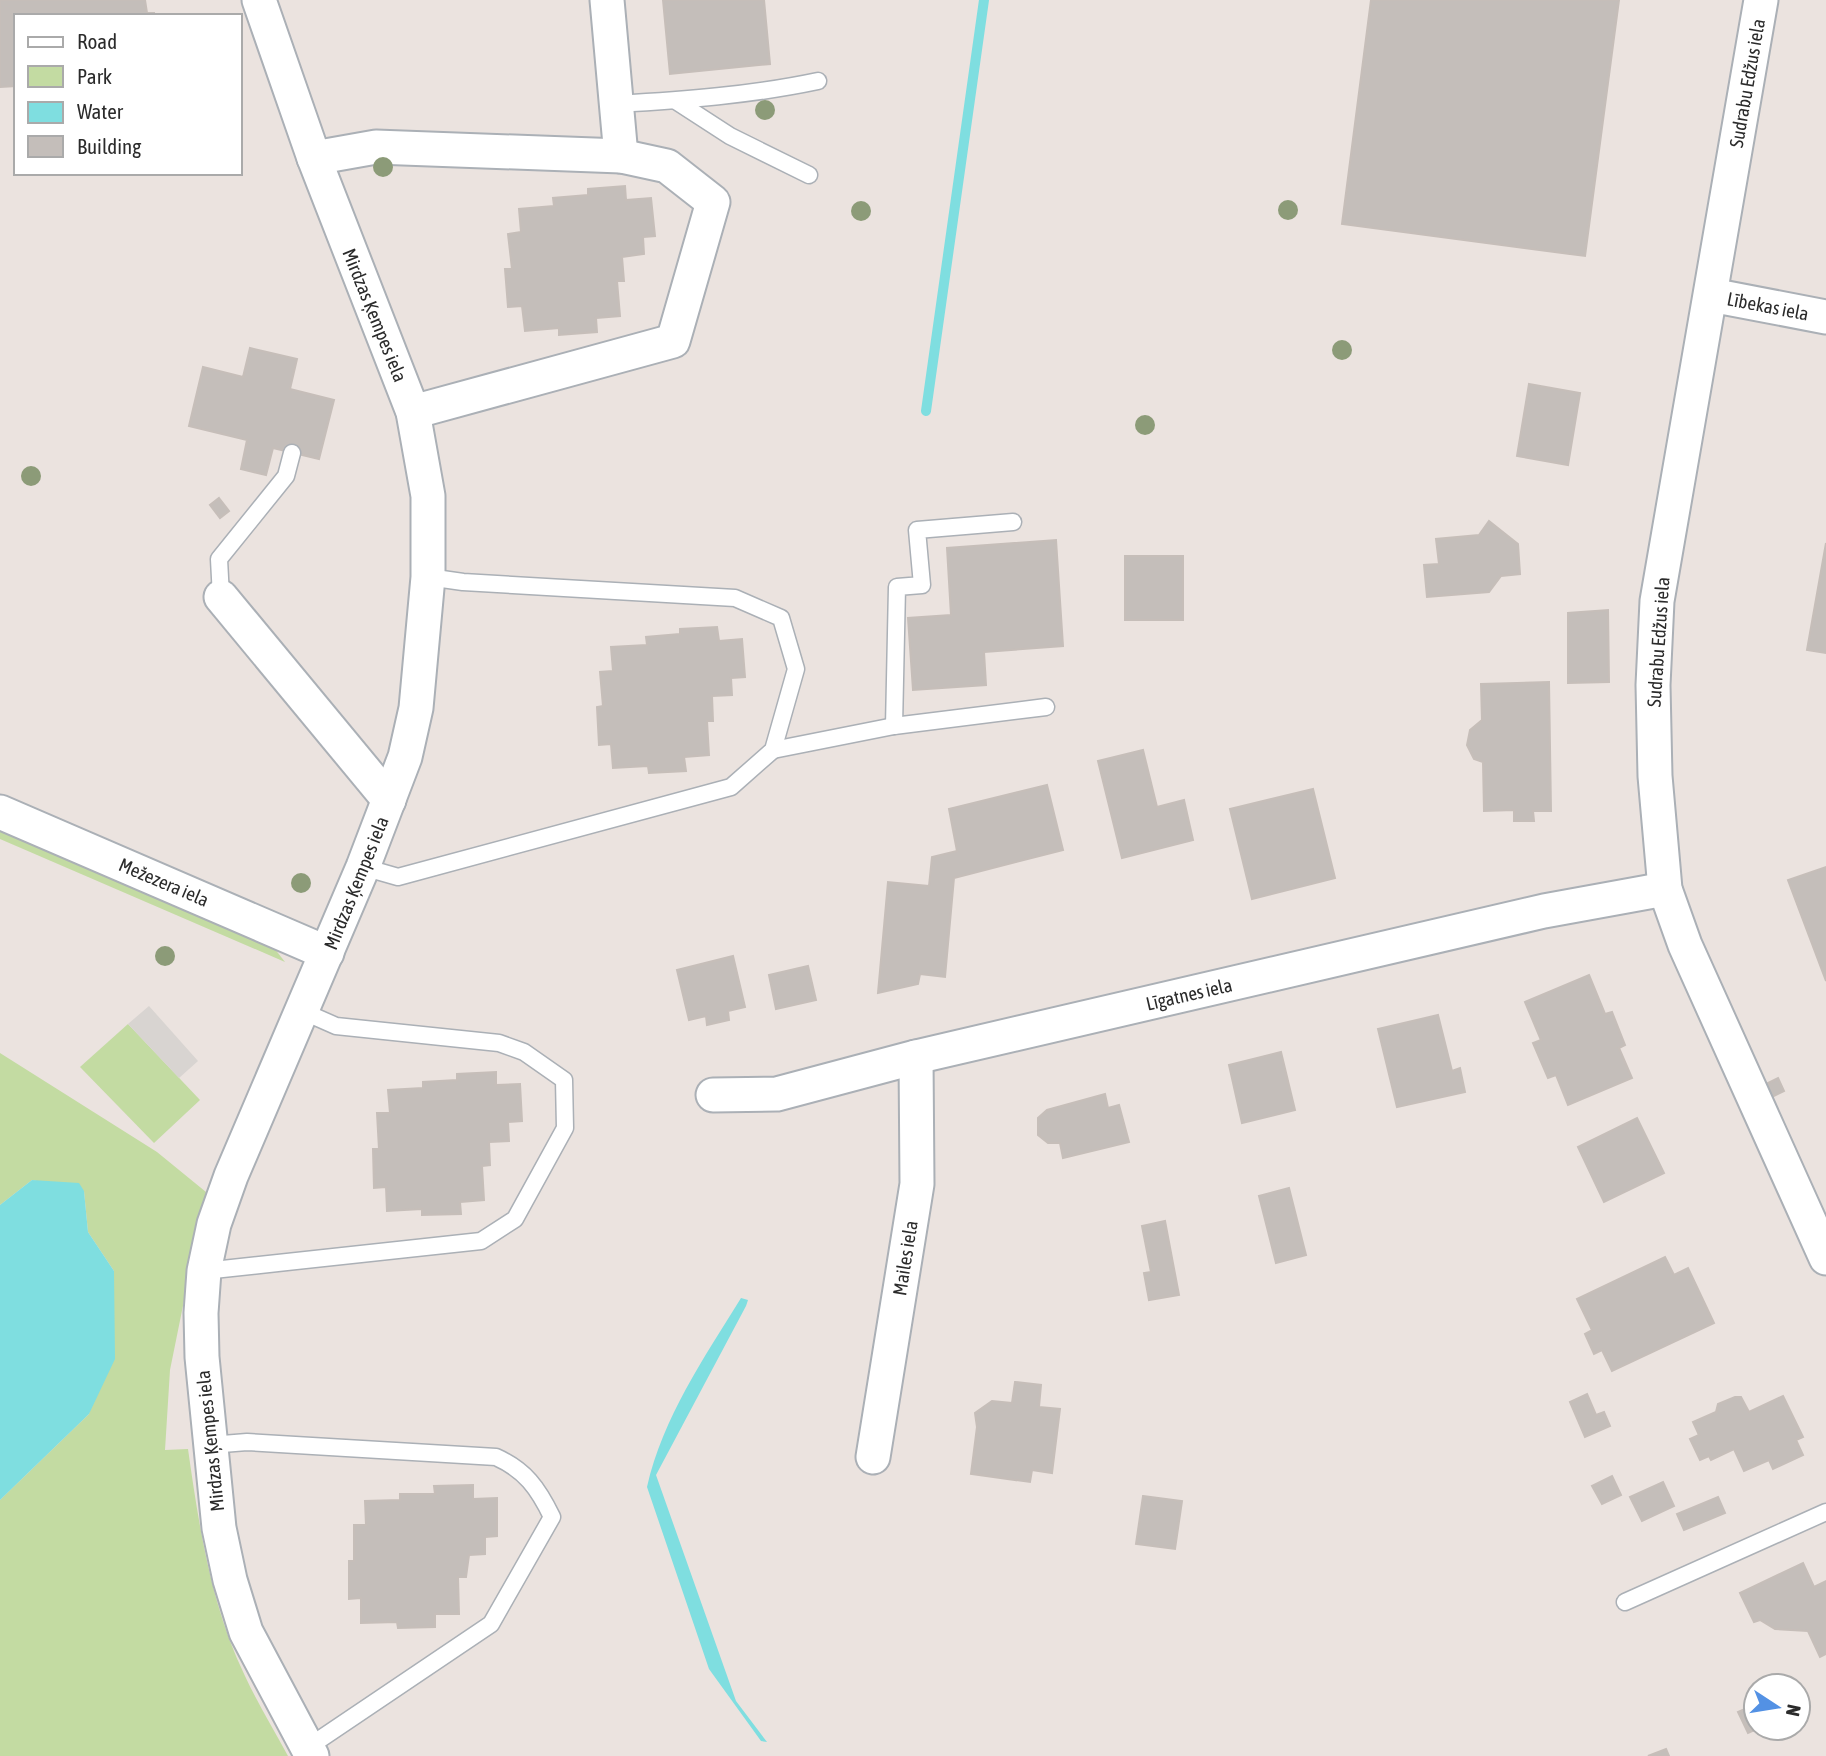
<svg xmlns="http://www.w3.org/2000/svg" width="1826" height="1756" font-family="'Asap Condensed',sans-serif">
  <rect width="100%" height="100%" fill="#ebe3df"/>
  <g fill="#c3dba2">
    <path d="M0,830L271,944L285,962L0,839Z"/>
    <path d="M128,1024L200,1100L154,1143L80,1067Z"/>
    <path d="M0,1053L157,1152L206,1192L170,1370L165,1450L188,1449C199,1526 211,1606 245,1676C258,1704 274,1730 288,1756H0V1500L89,1414L114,1271L88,1232L84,1191L32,1180L0,1205Z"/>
  </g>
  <path fill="#d8d4d1" d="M149,1006L198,1061L179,1078L128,1024Z"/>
  <g fill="#7fdee0">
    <path d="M32,1180L79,1183L84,1191L88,1232L114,1271L115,1359L89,1414L0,1500V1205Z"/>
    <path d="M741,1298L748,1300L746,1306L656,1475L736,1701L767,1742L761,1741L709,1669L647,1487C663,1417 704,1358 741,1298Z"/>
  </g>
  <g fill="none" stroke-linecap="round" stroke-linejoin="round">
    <path stroke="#7fdee0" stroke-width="10" d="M926,411L984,0"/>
  </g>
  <g fill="#c4beba" stroke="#c6beb9" stroke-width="2">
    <path d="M0,0H145L147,13H154V16H16V86L0,87Z"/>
    <path d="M663,0H764L770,64L670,74Z"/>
    <path d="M1371,0H1619L1585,256L1342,224Z"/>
    <path d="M625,186L626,200L651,198L655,236L643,237L644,254L622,257L624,281H617L620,316L596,318L597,332L559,335V328L525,331L522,306L508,307L505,269H512L508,234L521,232L519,209L554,206L553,198L588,195V189Z"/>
    <path d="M250,348L297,359L290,389L334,400L319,459L273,448L266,475L241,469L247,440L189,426L203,367L243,377Z"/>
    <path d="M1529,384L1580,393L1568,465L1517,456Z"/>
    <path d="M219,498L229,511L220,518L210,505Z"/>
    <path d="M1489,521L1518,544L1520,574L1501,576L1489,592L1427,597L1424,565L1439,564L1436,539L1479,535Z"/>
    <path d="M1056,540L1063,646L984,652L986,685L913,690L908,618L951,615L947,548Z"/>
    <path d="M1826,543V653L1807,650Z"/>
    <rect x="1125" y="556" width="58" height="64"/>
    <path d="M1608,610L1609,682L1568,683V613Z"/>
    <path d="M717,627L719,641L742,639L745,677L731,678L732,695L712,696L713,721H707L709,755L684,757L686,771L649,773L648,766L613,768L611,744L599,745L597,707L603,706L600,672L613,671L611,647L647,645L646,637L680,634V629Z"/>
    <path d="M1549,682L1551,811H1533L1534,821H1514V810L1484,811L1483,762L1474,759L1467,745L1470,730L1482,720L1481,684Z"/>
    <path d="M1143,750L1157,807L1184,800L1193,840L1122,858L1098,761Z"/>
    <path d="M1047,785L1063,850L954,878L945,977L920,974L918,984L878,993L888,882L929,886L932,857L957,851L949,809Z"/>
    <path d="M1313,789L1335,878L1252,899L1230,809Z"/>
    <path d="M1826,867V981L1788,880Z"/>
    <path d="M733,956L745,1007L728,1011L729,1020L707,1025L706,1016L689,1020L677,970Z"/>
    <path d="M808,966L816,1000L776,1009L769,975Z"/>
    <path d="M1589,975L1605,1014L1612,1012L1625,1045L1619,1048L1632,1078L1568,1105L1556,1075L1548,1078L1533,1043L1541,1040L1525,1002Z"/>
    <path d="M1438,1015L1452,1071L1460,1068L1465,1092L1397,1107L1378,1029Z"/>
    <path d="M1281,1052L1295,1110L1242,1123L1229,1065Z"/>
    <path d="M496,1072V1085L520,1084L522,1121L508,1122L509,1141L489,1142L490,1165L482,1166L484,1200L460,1202L461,1214L422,1215V1209L387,1211L386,1187L374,1188L373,1149H379L377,1113H390L388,1090L423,1088V1082L457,1080V1074Z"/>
    <path d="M1778,1078L1784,1091L1772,1097L1766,1084Z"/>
    <path d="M1105,1094L1108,1108L1119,1105L1129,1142L1063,1158L1060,1143H1048L1038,1135V1118L1047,1110Z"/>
    <path d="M1637,1118L1664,1173L1604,1202L1578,1147Z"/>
    <path d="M1289,1188L1306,1255L1276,1263L1259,1196Z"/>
    <path d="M1165,1221L1179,1295L1149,1300L1144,1273L1151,1272L1142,1226Z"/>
    <path d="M1665,1257L1674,1275L1688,1268L1714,1323L1612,1371L1602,1350L1594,1354L1585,1334L1592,1330L1577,1299Z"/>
    <path d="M1015,1382L1041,1385L1039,1407L1060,1409L1052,1473L1032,1470L1030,1482L971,1474L977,1427L975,1413L992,1401L1012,1403Z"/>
    <path d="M1587,1394L1596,1415L1604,1412L1610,1426L1585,1437L1570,1402Z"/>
    <path d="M1783,1396L1803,1437L1796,1440L1803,1455L1773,1469L1769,1460L1744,1471L1734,1449L1711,1460L1709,1456L1700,1460L1690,1439L1699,1435L1693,1422L1716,1412L1718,1404L1735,1397H1741L1749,1412Z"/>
    <path d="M1612,1476L1621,1495L1602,1504L1592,1486Z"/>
    <path d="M1663,1482L1674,1506L1642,1521L1630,1497Z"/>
    <path d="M473,1485V1499L497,1498V1536L485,1537V1554L469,1555L466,1577H458L459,1614H435V1627L398,1628L397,1622L361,1623V1598L349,1599V1561H354V1525H366L365,1501L400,1500V1494H435L434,1486Z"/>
    <path d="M1143,1496L1182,1501L1175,1549L1136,1544Z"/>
    <path d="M1718,1497L1725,1513L1684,1530L1677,1514Z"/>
    <path d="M1803,1563L1814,1587L1826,1581V1654L1820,1657L1808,1631L1775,1629L1760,1620L1754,1622L1740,1593Z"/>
    <path d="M1800,1684L1809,1705L1798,1710V1686H1795Z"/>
    <path d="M1756,1704V1728H1759L1748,1733L1738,1712Z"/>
    <path d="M1666,1749L1669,1756H1648Z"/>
  </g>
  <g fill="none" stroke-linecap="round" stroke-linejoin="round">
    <g stroke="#abb0b6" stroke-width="19">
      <g id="service">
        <path d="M676,101L730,136L809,175"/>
        <path d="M617,104C684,100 752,95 818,81"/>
        <path d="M221,597L219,559L286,476L292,453"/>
        <path d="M894,726L897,587L922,585L917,530L1013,522"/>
        <path d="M773,750L894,726L1046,707"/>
        <path d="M363,867L398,877L731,787L773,750L796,669L781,618L735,598L463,582L428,577"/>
        <path d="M204,1271L481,1241L515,1219L565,1128L564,1080L524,1052L499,1043L336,1026L302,1011"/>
        <path d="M210,1445L247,1442L496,1457C525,1470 538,1488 552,1517L491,1624L307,1748"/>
        <path d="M1625,1602L1826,1512"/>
      </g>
    </g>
    <g stroke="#abb0b6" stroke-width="37">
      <g id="minor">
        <path d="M259,0L314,158L413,412L428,496V577L416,708L405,757L363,867L231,1176L214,1224L204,1271L201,1313L202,1357L219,1528L230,1580L246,1632L312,1756"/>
        <path d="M607,0L621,156"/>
        <path d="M1761,0L1657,601L1653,685L1655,776L1665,889L1685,945L1826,1258"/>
        <path d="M314,158L376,147L621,156L667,166L713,202L673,341L413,412"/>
        <path d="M1711,295L1826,317"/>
        <path d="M221,597L389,800"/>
        <path d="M0,812L327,953"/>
        <path d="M713,1095L777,1094L916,1057L1544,911L1665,889"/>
        <path d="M873,1457L917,1184L916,1057"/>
      </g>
    </g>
    <use href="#service" stroke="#fff" stroke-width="16"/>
    <use href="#minor" stroke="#fff" stroke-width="33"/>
  </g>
  <g fill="#8c9b78">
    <circle cx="765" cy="110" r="10"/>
    <circle cx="383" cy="167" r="10"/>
    <circle cx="1288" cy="210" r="10"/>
    <circle cx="861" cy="211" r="10"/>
    <circle cx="1342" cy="350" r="10"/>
    <circle cx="1145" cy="425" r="10"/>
    <circle cx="31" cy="476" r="10"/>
    <circle cx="301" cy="883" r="10"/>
    <circle cx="165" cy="956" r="10"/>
  </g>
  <g text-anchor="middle" stroke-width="5" stroke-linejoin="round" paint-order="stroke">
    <g font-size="19" fill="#2b2b2b" stroke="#fff">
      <text transform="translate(1747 83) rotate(-80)" y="7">Sudrabu Edžus iela</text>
      <text transform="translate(1768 306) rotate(11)" y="7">Lībekas iela</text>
      <text transform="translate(375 315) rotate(68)" y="7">Mirdzas Ķempes iela</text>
      <text transform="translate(1658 642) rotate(-86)" y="7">Sudrabu Edžus iela</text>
      <text transform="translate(164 882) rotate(23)" y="7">Mežezera iela</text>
      <text transform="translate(356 883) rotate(-68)" y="7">Mirdzas Ķempes iela</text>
      <text transform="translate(1189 994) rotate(-13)" y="7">Līgatnes iela</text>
      <text transform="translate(905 1258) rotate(-81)" y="7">Mailes iela</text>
      <text transform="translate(210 1441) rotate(-96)" y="7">Mirdzas Ķempes iela</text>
    </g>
  </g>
  <rect x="14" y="14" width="228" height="161" fill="#ffffff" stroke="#aaaaaa" stroke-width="2"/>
  <rect x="28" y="37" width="35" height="10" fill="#ffffff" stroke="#aaaaaa" stroke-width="2"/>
  <text x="77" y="49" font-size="21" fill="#2b2b2b">Road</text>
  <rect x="28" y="66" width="35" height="21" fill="#c3dba2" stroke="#aaaaaa" stroke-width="2"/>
  <text x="77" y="84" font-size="21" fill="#2b2b2b">Park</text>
  <rect x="28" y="102" width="35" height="21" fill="#7fdee0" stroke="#aaaaaa" stroke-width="2"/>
  <text x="77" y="119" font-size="21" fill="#2b2b2b">Water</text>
  <rect x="28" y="136" width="35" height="21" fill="#c4beba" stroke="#aaaaaa" stroke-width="2"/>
  <text x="77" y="154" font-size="21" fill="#2b2b2b">Building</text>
  <g transform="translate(1777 1707) rotate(102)"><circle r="33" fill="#ffffff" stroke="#aaaaaa" stroke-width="2"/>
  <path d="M0-5L12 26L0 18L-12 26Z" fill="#5391e4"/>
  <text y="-10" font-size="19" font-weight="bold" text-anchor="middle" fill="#2b2b2b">N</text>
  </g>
</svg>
